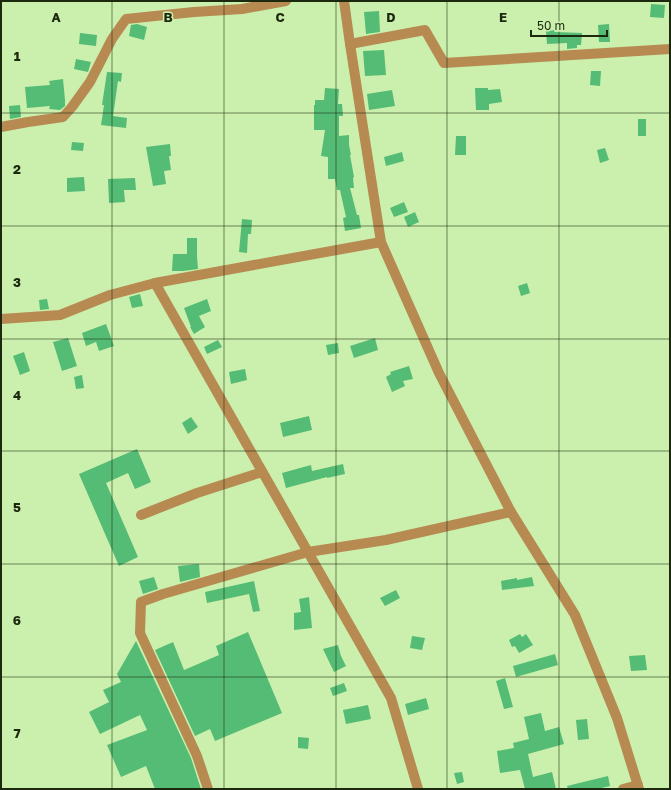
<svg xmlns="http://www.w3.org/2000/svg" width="671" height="790" font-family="'Golos Text',sans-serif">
  <rect width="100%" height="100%" fill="#cbf0ad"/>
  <g fill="#54bc74">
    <path d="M651,4L665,5L664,18L650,17Z"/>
    <path d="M379,11L380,32L366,34L364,12Z"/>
    <path d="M137,24L147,27L144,40L129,36L131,25Z"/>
    <path d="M609,24L610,42H599L598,25Z"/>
    <path d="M555,30V32L582,33L581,45H577V48L567,49V43L547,44L546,31Z"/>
    <path d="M80,33L97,35L96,46L79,44Z"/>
    <path d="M384,50L386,75L365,76L363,51Z"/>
    <path d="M76,59L91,62L88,72L74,69Z"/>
    <path d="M591,71H601L600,86L590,85Z"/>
    <path d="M107,72L122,73L121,82L118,81L113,116L127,118L126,128L101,125L104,105H102Z"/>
    <path d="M63,79L65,100V106L60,110L49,109L50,106L27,108L25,87L50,85L49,81Z"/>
    <path d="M325,88L339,89L338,104H342L343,116H339V136L349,135V145L351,155H350L354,177L353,178L354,188H350L357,215H359L361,228L345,231L343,218L346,217L340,190H337L335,179H328V157L321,156L325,130H314V105H315V100H324Z"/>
    <path d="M475,88H488V90L500,89L502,102L489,104V110H476Z"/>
    <path d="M392,90L395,106L369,110L367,94Z"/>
    <path d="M20,105L21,117L10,119L9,106Z"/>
    <rect x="638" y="119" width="8" height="17"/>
    <path d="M456,136H466V155H455Z"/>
    <path d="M72,142L84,143L83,151L71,150Z"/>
    <path d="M170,144L171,156H169L171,170L164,171L166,184L153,186L146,147Z"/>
    <path d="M605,148L609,160L600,163L597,150Z"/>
    <path d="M402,152L404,161L386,166L384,157Z"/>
    <path d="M84,177L85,191L67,192V178Z"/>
    <path d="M135,178L136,190H124L125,202L109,203L108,179Z"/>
    <path d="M404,202L408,212L394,217L390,208Z"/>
    <path d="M415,212L419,222L408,227L404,217Z"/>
    <path d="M242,219L252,220L251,234H248L247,253L239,252Z"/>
    <path d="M187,238H197V256L198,269L183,271H172L173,254H187Z"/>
    <path d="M527,283L530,293L521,296L518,286Z"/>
    <path d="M140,294L143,306L132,308L129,297Z"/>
    <path d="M47,299L49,309L40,310L39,300Z"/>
    <path d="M207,299L211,311L199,316L205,327L194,334L190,327H191L184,308Z"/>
    <path d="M106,324L114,346L99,351L96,342L86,346L82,333Z"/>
    <path d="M68,338L77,366L62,371L53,342Z"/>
    <path d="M375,338L378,350L354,358L350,346Z"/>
    <path d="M218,340L222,347L207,354L204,347Z"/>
    <path d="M338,343L339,353L328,355L326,345Z"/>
    <path d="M24,352L30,371L20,375L13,356Z"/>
    <path d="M409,366L413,379L403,381L405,386L392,392L386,377L391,374L390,372Z"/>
    <path d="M245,369L247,380L231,384L229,372Z"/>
    <path d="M82,375L84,388L76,389L74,377Z"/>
    <path d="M309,416L312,430L283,437L280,423Z"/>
    <path d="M191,417L198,427L188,434L182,423Z"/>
    <path d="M137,449L151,482L135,489L128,473L106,483L138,557L119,566L79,474Z"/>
    <path d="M343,464L345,474L327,478V477L286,488L282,473L311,465L312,471Z"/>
    <path d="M199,564L200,577L180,582L178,566Z"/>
    <path d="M154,577L158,589L143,594L139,581Z"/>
    <path d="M532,577L534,586L502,590L501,581L517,578V580Z"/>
    <path d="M254,581L260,611L253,612L249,594L207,603L205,592Z"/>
    <path d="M396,590L400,598L385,606L380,598Z"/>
    <path d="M309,597L312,628L294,630V613L301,612L299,599Z"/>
    <path d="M248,632L282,713L215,741L210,729L195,736L155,650L173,642L184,670L219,655L216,646Z"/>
    <path d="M520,634L522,637L526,634L533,645L519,653L515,646L512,647L509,640Z"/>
    <path d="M412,636L425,638L422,650L410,648Z"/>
    <path d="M136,641L191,758L201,789H155L146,766L121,777L107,745L147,730L140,715L100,734L89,712L109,702L103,690L121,682L117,674Z"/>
    <path d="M338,645L341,656L346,666L334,672L323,649Z"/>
    <path d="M555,654L558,665L516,677L513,666Z"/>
    <path d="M645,655L647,670L631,671L629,656Z"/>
    <path d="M505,678L513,707L504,709L496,681Z"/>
    <path d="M344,683L347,691L333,696L330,688Z"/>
    <path d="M426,698L429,709L408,715L405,704Z"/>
    <path d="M368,705L371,719L346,724L343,710Z"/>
    <path d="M541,713L545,731L559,727L564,744L528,754L533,777L552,772L556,789H525L520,770L500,773L497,751L514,748L513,743L529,739L524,717Z"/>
    <path d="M587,719L589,739L578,740L576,720Z"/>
    <path d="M298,737L309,738L308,749L298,748Z"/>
    <path d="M462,772L464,782L457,784L454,773Z"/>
    <path d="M608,776L610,786L597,789H568L567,786Z"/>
  </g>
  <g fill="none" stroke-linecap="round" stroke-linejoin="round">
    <g stroke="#b78a52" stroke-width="10">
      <path d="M344,1L350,44L381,242L439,373L511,512L575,615L617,718L639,789"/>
      <path d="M350,44L425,30L444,63L670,49"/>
      <path d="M1,127L28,122L63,117L72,107L90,82L112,39L126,19L194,12L242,9L286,1"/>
      <path d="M381,242L155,283L391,698L418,789"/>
      <path d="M1,319L60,315L110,295L155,283"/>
      <path d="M141,515L197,493L262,472"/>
      <path d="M208,789L197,756L140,633L141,602L163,594L308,552L386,540L511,512"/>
      <path d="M623,789L638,785"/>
    </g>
  </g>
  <path fill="none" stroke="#1c290f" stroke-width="1" stroke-opacity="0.55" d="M112,1V789M224,1V789M336,1V789M447,1V789M559,1V789M1,113H670M1,226H670M1,339H670M1,451H670M1,564H670M1,677H670"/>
  <g font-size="13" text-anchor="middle" font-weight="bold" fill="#1c290f" stroke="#cbf0ad" stroke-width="3" stroke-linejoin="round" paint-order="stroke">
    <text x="56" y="22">A</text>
    <text x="168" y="22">B</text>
    <text x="280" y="22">C</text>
    <text x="391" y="22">D</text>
    <text x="503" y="22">E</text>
    <text x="17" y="61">1</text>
    <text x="17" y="174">2</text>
    <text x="17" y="287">3</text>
    <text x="17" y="400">4</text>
    <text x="17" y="512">5</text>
    <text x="17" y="625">6</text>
    <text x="17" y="738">7</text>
  </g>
  <rect width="671" height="790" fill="none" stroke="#1c290f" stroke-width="4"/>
  <path d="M531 30v6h76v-6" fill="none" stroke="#1c290f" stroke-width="2"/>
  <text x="537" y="30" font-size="12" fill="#1c290f" stroke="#cbf0ad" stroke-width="3" paint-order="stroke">50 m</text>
</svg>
